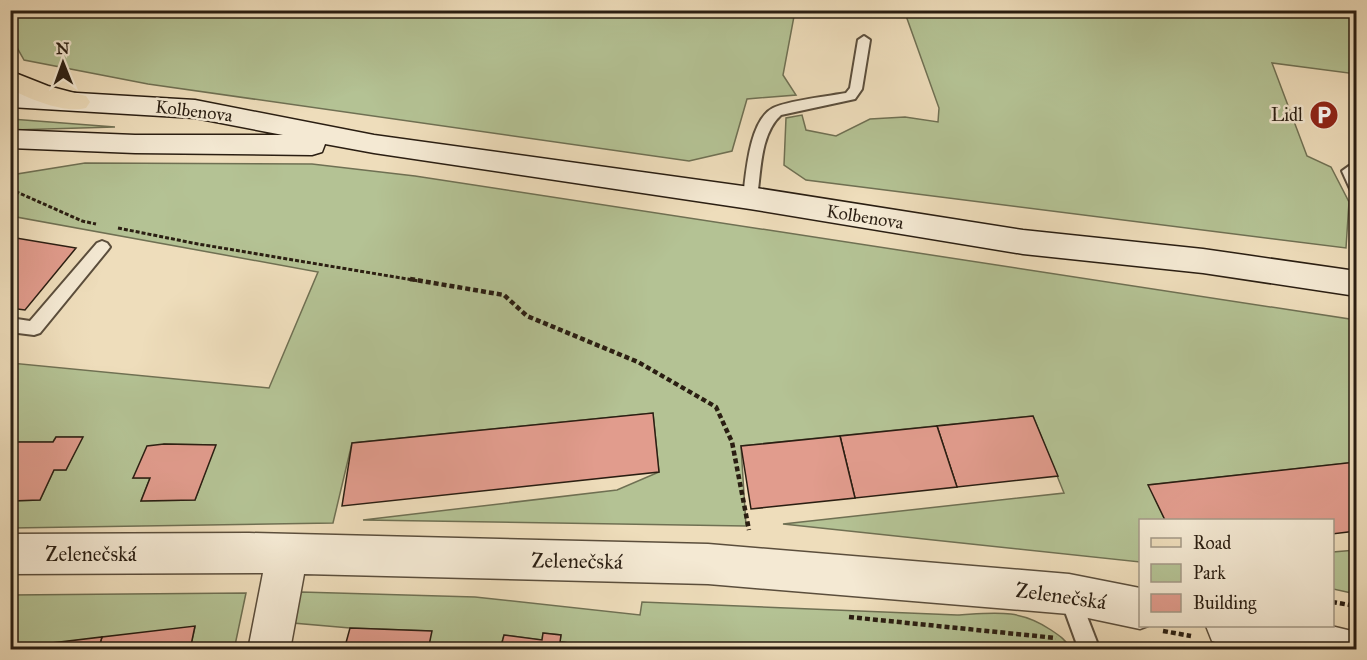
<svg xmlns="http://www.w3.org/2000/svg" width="1367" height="660" font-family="'IM FELL Great Primer',serif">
  <rect width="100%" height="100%" fill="#edb"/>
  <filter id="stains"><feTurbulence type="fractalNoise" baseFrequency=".00333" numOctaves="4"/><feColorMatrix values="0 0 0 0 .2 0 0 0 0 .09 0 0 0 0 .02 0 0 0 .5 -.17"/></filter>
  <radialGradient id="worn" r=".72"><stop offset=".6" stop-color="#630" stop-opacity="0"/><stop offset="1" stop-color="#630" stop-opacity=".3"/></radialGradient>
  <g fill="#b4c294" stroke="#6f7053" stroke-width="1.5" fill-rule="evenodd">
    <path d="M15,10L795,11L783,75L796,95L747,99L732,151L689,161L148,84L24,60C15,44 4,29 15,10Z"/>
    <path d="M895,11H1356V74L1272,63L1307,156L1331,167L1349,202L1346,248L806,180L784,165L786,118L802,115L806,130L836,136L870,119L905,117L938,122L939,108L905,13Z"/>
    <path d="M11,119L115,127L11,130Z"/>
    <path d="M85,163L312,164L415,176L1356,320V462L1149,485L1165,520H1140V562L783,524L1064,493L1033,416L741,446L746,526L363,520L617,490L659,472L653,413L352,443L333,523L11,528V501L40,500L54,470H66L82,437H56L53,442H11V363L269,388L318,272L11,216V175ZM164,444L215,445L195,500L141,501L150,478H133Z"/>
    <path d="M1356,550V594L1333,589V552Z"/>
    <path d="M301,592L475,597L640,615L642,602L957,615C993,613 1019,608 1051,630C1060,636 1066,640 1071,649L598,650V646L560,642L561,635L543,633L542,640L504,635L500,649L428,650L431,631L350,628L293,623Z"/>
    <path d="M246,593L234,650L190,649L195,627L11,648L10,595Z"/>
  </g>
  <g fill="#e19c8d" stroke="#2a1e12" stroke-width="1.5">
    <path d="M10,237L76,248L25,310L10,308Z"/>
    <path d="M653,413L659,472L342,506L352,443Z"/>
    <path d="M1033,416L1058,476L957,487L937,426Z"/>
    <path d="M937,426L957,487L855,498L840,436Z"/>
    <path d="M840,436L855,498L751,509L741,446Z"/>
    <path d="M56,437H83L66,470H54L40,500L10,501V455L17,442H53Z"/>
    <path d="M164,444L216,445L195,500L141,501L150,478H133L147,446Z"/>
    <path d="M1356,462V531L1332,534V520H1165L1148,485Z"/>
    <path d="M195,626L190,650H98L102,637Z"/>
    <path d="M350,628L432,631L428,650H344Z"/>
    <path d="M543,633L561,635L560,642L598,646V650H500L504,635L542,640Z"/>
    <path d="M102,637L98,650H10V648Z"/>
  </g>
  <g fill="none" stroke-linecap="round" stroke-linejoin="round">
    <g stroke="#5b4e3c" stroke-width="4">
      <g id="service">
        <path d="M864,36L870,40L862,89L855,99L781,115C760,134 761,171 757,198L750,203L745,202L743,198C746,175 749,120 773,108C786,101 829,96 846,93L850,88L858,40Z"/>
        <path d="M1349,166L1354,167L1356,172V192L1351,191L1342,171Z"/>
        <path d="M102,241L107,243L110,247L107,251L40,333L34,335L10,332V318L30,321L97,243Z"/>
        <path d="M1069,585L1076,588L1100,650H1079L1059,595L1062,588Z"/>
      </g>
    </g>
    <g stroke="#5b4e3c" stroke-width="3">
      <g id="minor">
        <path d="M249,533L708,544L1069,574L1140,588V626H1148L1140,629L1069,614L708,584L304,574L290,650H248L263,573L10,574V534Z"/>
        <path d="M1206,626H1331L1356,632V650H1240L1212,641Z"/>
      </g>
    </g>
    <g stroke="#2a1e12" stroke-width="3">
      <path id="secondary" d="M10,89L195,100L374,135L750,187L1023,230L1203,249L1356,271V296L1203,273L1023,254L750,209L374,153L325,144L322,152L312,155L135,153L10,148V130L135,135H283L195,118L10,107Z"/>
    </g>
    <g stroke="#2a1e12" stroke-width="3">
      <path id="primary" d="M10,71L48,86L86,96L90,102L86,108C65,114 30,99 10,89Z"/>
    </g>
    <g stroke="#2a1e12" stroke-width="3" stroke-dasharray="4 2" stroke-linecap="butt">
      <path d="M10,189L82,221L96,224"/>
      <path d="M118,228L198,244L419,281"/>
    </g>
    <g stroke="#2a1e12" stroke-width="4.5" stroke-dasharray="5 3" stroke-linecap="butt">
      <path d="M410,279L504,295L527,316L638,362L716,407L732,442L749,530"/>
      <path d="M1332,602L1356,606"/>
      <path d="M849,617L1056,638"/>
      <path d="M1163,631L1191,636"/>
    </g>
    <use href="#service" fill="#f4e9d3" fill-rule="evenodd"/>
    <use href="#minor" fill="#f4e9d3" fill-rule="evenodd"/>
    <use href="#secondary" fill="#f4e9d3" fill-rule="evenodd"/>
    <use href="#primary" fill="#edb" fill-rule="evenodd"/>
  </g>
  <defs>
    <g id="parking-disc" transform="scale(1.5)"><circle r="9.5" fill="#8f2418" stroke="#f4e9d3"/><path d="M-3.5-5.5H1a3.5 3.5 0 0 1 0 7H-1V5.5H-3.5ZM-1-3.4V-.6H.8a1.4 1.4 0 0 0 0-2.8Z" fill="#fff"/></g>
  </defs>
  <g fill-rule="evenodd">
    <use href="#parking-disc" x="1324" y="115"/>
  </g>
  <g text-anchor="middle" stroke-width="5" stroke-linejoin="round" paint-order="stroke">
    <g font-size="18" fill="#2a1e12" stroke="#f4e9d3">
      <text transform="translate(194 111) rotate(7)" y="6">Kolbenova</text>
      <text transform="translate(865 217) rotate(9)" y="6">Kolbenova</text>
    </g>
    <g font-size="18" fill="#2a1e12" stroke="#f4e9d3" text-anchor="end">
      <text x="1303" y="121">Lidl</text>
    </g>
    <g font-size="21" fill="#2a1e12" stroke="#f4e9d3">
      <text x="91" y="561">Zelenečská</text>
      <text transform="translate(577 561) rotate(1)" y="7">Zelenečská</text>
      <text transform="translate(1061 596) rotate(8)" y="7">Zelenečská</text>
    </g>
  </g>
  <rect width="1367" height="660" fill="none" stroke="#edb" stroke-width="36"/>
  <rect x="12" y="12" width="1343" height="636" fill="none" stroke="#2a1e12" stroke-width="3"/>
  <rect x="18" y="18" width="1331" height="624" fill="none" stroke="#2a1e12" stroke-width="1.5"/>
  <rect x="1139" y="519" width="195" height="108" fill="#f4e9d3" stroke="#a39886" stroke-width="1.5"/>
  <rect x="1151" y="538" width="30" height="9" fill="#eeddbb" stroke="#a39886" stroke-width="1.5"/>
  <text x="1193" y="549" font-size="18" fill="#2a1e12">Road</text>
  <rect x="1151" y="564" width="30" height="18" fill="#b4c294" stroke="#a39886" stroke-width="1.5"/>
  <text x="1193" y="579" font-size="18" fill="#2a1e12">Park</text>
  <rect x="1151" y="594" width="30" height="18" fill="#e19c8d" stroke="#a39886" stroke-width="1.5"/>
  <text x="1193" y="609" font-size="18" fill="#2a1e12">Building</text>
  <g transform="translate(63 63) rotate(359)" stroke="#f4e9d3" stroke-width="4.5" paint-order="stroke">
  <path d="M0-4.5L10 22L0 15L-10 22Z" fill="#2a1e12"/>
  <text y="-9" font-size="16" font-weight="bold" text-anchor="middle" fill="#2a1e12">N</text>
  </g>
  <rect width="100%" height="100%" filter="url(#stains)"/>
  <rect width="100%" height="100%" fill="url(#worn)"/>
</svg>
